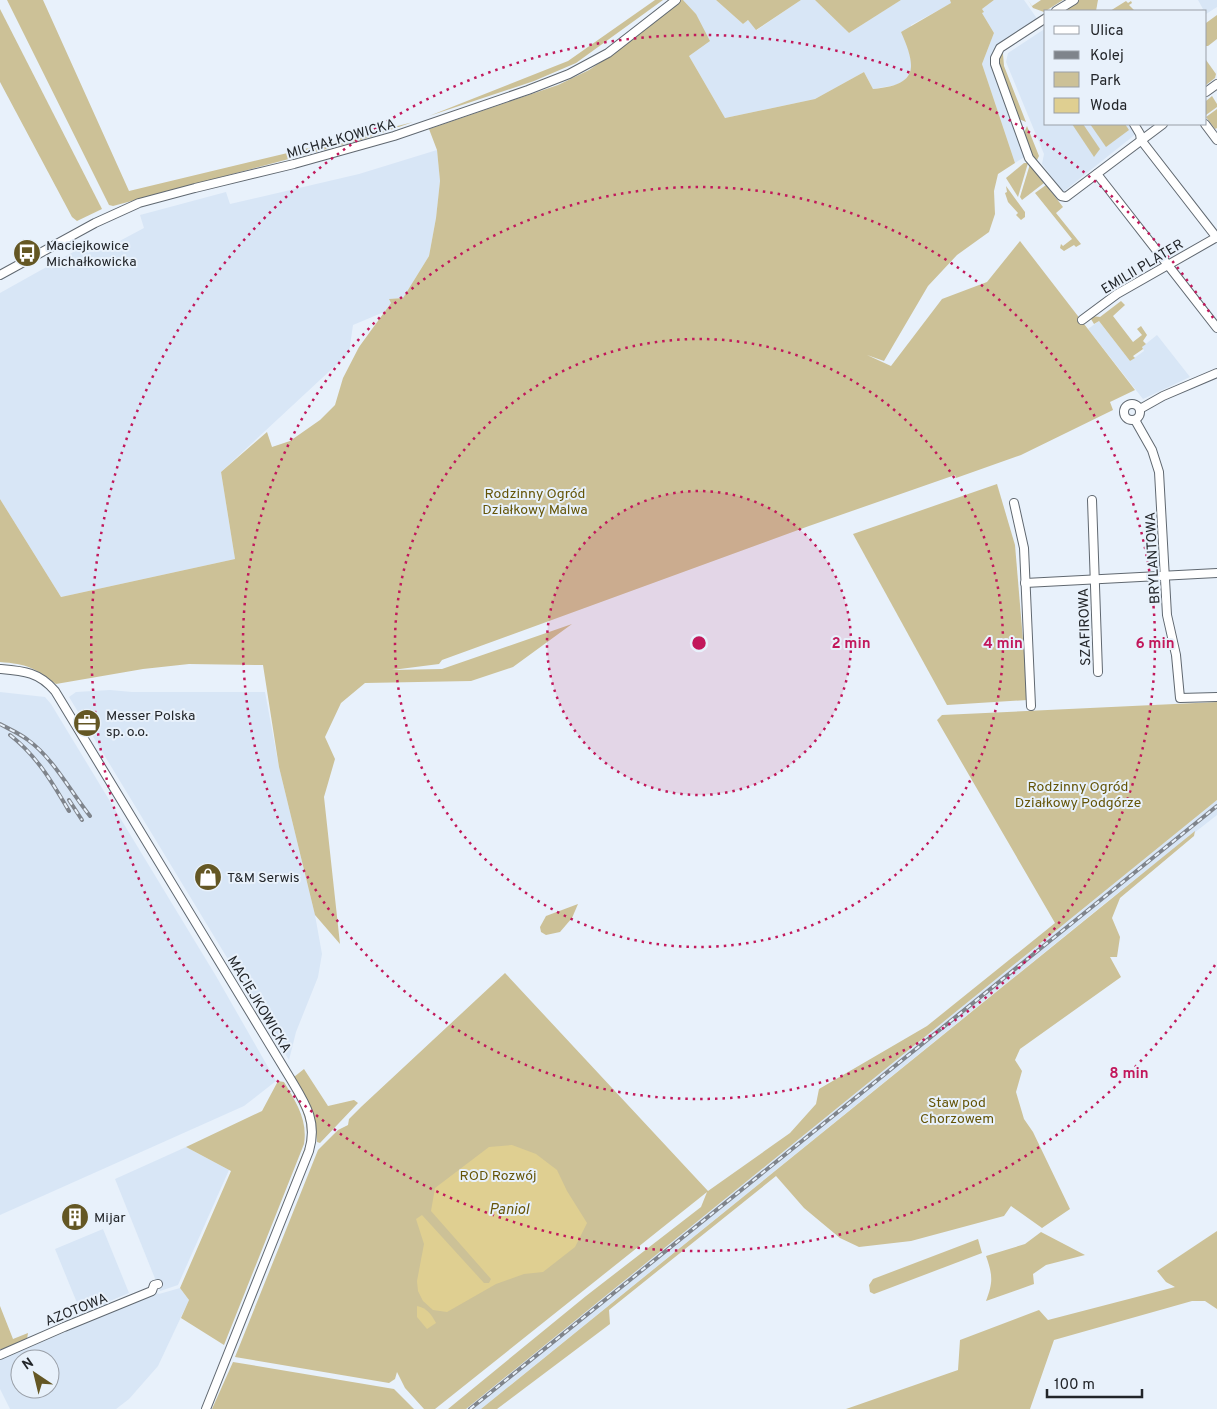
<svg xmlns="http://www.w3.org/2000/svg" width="1217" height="1409" font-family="Overpass,sans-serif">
  <rect width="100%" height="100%" fill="#e8f1fb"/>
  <g fill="#d8e6f6" fill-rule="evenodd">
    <path d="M683,0H716L743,24L748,20L757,30L801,0H815L849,33L901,0H950L952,3L911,25L909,51L912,64L910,73L905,80L896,85L873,89L864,72L815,99L725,118L689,56L696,14Z"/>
    <path d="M994,0H1024L1038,20L996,49L1026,156L1015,163L982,64L994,33L982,13V9Z"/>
    <path d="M1198,0H1217V7L1206,14V11H1199L1203,9Z"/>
    <path d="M1046,28V124H1131L1137,133L1063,192L1042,164L1044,154L1006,62L1008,53Z"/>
    <path d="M437,150L440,181L436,218L429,256L403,298L390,299L391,303L384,312L353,325L349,353L221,472L235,559L61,597L0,499V293L84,246L88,253L112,241L114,244L144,228L140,215L226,192L230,204L359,174Z"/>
    <path d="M1099,321L1130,361L1144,351L1142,347L1157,335L1190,377L1143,399L1088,329Z"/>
    <path d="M110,690L132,692H265L279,767L315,915L322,954L318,977L296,1032L289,1060L69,697L76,692Z"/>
    <path d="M0,692L45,697L51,704L216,976L276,1081L244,1106L0,1215Z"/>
    <path d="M1217,800V815L1109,900L481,1409H466Z"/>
    <path d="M186,1147L229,1170L178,1285L160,1291L115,1179Z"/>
    <path d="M103,1229L129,1293L110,1301V1304L82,1315L55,1249Z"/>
    <path d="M180,1288L189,1300L158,1366L129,1399L116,1409H10L0,1389V1360L72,1329L73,1327L157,1293L159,1294ZM20,1359H50V1389H20Z"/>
  </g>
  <g fill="#ccc197">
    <path d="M7,0H43L129,191L363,135L413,122L364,139L113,206L109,205Z"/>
    <path d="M655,0H663L576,63L534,81L429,116L568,61Z"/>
    <path d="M680,0H683L696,14L710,41L689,56L725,118L815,99L864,72L873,89C918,85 917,68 901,32L951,3L950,0H994L982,9L984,12L982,13L994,33L982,64L1015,163L998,174L994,191L995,214L989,232L957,255L928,286L884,361L867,355L891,366L942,299L987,282L1020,241L1135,390L1110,402L1113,410L1021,455L956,478L955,475L809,526L442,660L439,664L392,670L442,669L572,624L513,667L471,681L365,683L341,703L325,737L335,759L324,797L340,944L315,915L279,767L263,665L189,664L143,669L56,684C35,668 27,664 0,662V499L61,597L235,559L221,472L267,432L272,447L290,441L320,420L335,405L343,378L359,347L391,303L389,299L403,298L429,256L436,218L440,181L437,150L429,129L558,85L589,70L617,51Z"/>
    <path d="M716,0H801L756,30L748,20L743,24Z"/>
    <path d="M815,0H901L849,33Z"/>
    <path d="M1028,0L1032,6L1041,0H1063L1044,12L1033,8Z"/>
    <path d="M1079,0H1098L1096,11H1064Z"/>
    <path d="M1126,1L1128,3L1131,1L1132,3L1129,5L1135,11H1110Z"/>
    <path d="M0,9L102,209L77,221L72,217L0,82Z"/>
    <path d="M1217,15V39L1208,46H1206V23Z"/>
    <path d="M1002,50L1003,54L1004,66L1026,122L1019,119L998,66L999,56Z"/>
    <path d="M1206,60L1216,74L1215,78L1206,85Z"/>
    <path d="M1212,96L1217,104V107L1206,115V101Z"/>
    <path d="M1217,109V128L1215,129L1206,117Z"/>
    <path d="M1072,124H1083L1100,149L1094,157Z"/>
    <path d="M1090,124H1125L1129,130L1106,147Z"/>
    <path d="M1027,126L1039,156L1037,160L1034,158L1024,133Z"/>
    <path d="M1024,163H1028L1018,197L1006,178Z"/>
    <path d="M1030,164L1044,183L1022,200L1020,197Z"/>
    <path d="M1046,185L1063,207L1056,213L1081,244L1076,247L1074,245L1064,251L1060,248L1061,244L1063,246L1072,239L1035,193Z"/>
    <path d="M1006,186L1025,212V217L1021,220L1016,215L1018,213L1008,202L1005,193L1007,192Z"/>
    <path d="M1121,301L1125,305L1113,316L1133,342L1142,335L1137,329L1141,326L1147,335L1143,341L1146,344L1142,347L1143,349L1133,356L1135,358L1130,361L1099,321L1094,324L1091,319L1092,316L1100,317Z"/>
    <path d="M997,484L1015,545L1028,700L947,705L853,534Z"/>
    <path d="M1217,702V800L466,1409H448L586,1296L701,1207L707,1192L435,1409H424L405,1388L397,1372L395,1379L389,1383L235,1357L318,1150L338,1130L348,1125L349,1119L361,1107L505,973L708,1191L790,1133L816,1104L819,1089L927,1026L1055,923L937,720L942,715Z"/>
    <path d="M1195,831L1194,836L1120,898L1112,918L1120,937L1117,957H1110L1121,977L1020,1049L1015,1060L1022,1071L1016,1092L1024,1119L1033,1132L1070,1209L1042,1228L1011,1206L1004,1216L911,1241L859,1247L840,1238L804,1208L776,1176L609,1310L610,1324L497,1409H481Z"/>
    <path d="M578,904L572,918L560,932L546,935L541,932L540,927L546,916Z"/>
    <path d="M304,1069L328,1106L354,1100L358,1103L320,1143L317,1142L314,1115L309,1103L294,1077Z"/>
    <path d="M278,1081L284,1082C296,1102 308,1120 304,1144L224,1345L181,1318L189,1300L180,1288L231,1171L186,1147L262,1111Z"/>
    <path d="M293,1089C305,1110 309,1121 307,1145L234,1330L233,1331L306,1145C310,1124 302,1108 292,1090Z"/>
    <path d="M1217,1231V1309L1205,1301H1192L1054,1340L1030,1409H846L958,1370L960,1340L1039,1310L1048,1320L1175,1287L1166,1282L1157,1271Z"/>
    <path d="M1041,1232L1085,1255L1046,1265L1033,1274L1034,1284L986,1301C993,1282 993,1276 986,1256L1025,1244Z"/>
    <path d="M978,1239L982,1253L874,1294L870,1292L869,1285L873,1279Z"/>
    <path d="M0,1306L13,1339L28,1333L27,1339L5,1349H0Z"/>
    <path d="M233,1362L394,1389L414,1409H212Z"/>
  </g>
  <g fill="#dfcf91">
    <path d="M512,1145L536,1154L557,1170L567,1191L587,1223L575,1247L543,1272L524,1274L496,1284L447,1312L433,1310L423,1301L418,1291L417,1281L424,1244L416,1219L422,1215L484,1283H489L491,1279L431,1211L435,1188L489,1147Z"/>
    <path d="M417,1306C427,1308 431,1314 436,1323L427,1329L417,1317Z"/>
  </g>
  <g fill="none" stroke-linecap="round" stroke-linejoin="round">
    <g stroke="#606870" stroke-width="10">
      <g id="minor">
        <path d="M1056,11L1074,0"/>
        <path d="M1046,18L1000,48L995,58V64L1029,158L1061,196L1066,197L1163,124"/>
        <path d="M1206,92L1217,84"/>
        <path d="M1134,124L1140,134L1141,140L1217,238"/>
        <path d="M1205,124L1217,140"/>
        <path d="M1097,174L1217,328"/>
        <path d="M0,275L95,223L139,203L195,188L294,164L394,136L528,90L569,74L608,53L676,0"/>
        <path d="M1082,320L1117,294L1217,237"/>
        <circle cx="1132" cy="412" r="8"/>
        <path d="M1140,409L1163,396L1217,373"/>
        <path d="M1135,420L1152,450L1159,472L1167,615L1176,655L1180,698L1217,697"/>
        <path d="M1092,500L1098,672"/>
        <path d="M1014,503L1024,548L1031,706"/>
        <path d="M1025,583L1217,573"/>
        <path d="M0,669C24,671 39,672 55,691L290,1078C305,1103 318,1121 309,1151L206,1409"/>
        <path d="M0,1355L64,1327L152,1291L154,1285L158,1284"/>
      </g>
    </g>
    <use href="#minor" stroke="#fff" stroke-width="8"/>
    <g stroke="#7f848b" stroke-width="4">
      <g id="rail">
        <path d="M0,724C9,729 19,733 28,740C54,759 70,791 90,816"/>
        <path d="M10,735C37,756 52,782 69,811"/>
        <path d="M69,800L82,820"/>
        <path d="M470,1409L1217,806"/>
      </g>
    </g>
    <use href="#rail" stroke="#e8f1fb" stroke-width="2" stroke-dasharray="5.5" stroke-linecap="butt"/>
  </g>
  <circle cx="699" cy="643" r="152" fill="#c2185b" fill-opacity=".12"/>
  <g fill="none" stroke="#c2185b" stroke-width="2.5" stroke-dasharray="2.5 5">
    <circle cx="699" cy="643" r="152"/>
    <circle cx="699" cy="643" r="304"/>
    <circle cx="699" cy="643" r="456"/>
    <path d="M1215 965A608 608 0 1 1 1215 321"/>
  </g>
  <defs>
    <g id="bus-disc" transform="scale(1.4375)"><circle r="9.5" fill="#645724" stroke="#e8f1fb"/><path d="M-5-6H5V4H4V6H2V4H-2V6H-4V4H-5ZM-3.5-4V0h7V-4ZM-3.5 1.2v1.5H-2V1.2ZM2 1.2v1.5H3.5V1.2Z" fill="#fff"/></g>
    <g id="office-disc" transform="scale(1.4375)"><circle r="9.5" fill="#645724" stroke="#e8f1fb"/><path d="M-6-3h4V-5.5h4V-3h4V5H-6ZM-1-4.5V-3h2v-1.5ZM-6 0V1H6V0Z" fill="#fff"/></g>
    <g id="shop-disc" transform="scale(1.4375)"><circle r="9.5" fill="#645724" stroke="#e8f1fb"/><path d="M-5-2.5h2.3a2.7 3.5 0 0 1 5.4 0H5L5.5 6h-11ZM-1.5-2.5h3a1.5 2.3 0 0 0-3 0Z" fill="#fff"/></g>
    <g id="building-disc" transform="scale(1.4375)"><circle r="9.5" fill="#645724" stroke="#e8f1fb"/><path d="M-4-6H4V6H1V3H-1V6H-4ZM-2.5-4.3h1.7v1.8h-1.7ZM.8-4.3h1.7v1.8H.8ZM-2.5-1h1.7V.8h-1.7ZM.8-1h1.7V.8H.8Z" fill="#fff"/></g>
  </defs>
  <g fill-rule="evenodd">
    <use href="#bus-disc" x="27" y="253"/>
    <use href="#office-disc" x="87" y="723"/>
    <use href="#shop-disc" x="208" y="877"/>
    <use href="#building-disc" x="75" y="1217"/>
  </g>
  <g text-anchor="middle" stroke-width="4" stroke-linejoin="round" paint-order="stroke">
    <g font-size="14" fill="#222529" stroke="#e8f1fb">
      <text transform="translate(341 138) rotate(-16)" y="5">MICHAŁKOWICKA</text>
      <text transform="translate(1142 266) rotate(-31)" y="5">EMILII PLATER</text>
      <text transform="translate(1152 558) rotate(-93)" y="5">BRYLANTOWA</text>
      <text transform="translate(1084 627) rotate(-92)" y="5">SZAFIROWA</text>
      <text transform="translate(260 1004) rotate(59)" y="5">MACIEJKOWICKA</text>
      <text transform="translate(76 1309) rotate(-22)" y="5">AZOTOWA</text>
    </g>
    <g font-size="14" fill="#222529" stroke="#e8f1fb" text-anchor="start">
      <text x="46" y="250">Maciejkowice<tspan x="46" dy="16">Michałkowicka</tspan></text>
      <text x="106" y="720">Messer Polska<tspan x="106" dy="16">sp. o.o.</tspan></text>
      <text x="227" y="882">T&amp;M Serwis</text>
      <text x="94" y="1222">Mijar</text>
    </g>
    <g font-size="14" fill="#645407" stroke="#e8f1fb">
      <text x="535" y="498">Rodzinny Ogród<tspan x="535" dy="16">Działkowy Malwa</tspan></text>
      <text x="1078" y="791">Rodzinny Ogród<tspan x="1078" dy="16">Działkowy Podgórze</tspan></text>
      <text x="957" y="1107">Staw pod<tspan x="957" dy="16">Chorzowem</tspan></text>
      <text x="498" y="1180">ROD Rozwój</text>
    </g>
    <g font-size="15" font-style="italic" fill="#66550a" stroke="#e8f1fb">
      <text x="509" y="1214">Paniol</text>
    </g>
  </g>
  <circle cx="699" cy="643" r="8" fill="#c2185b" stroke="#e8f1fb" stroke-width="2.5"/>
  <g font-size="15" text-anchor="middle" font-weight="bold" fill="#c2185b" stroke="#e8f1fb" stroke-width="4" stroke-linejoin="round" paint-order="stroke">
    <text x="851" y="648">2 min</text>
    <text x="1003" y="648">4 min</text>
    <text x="1155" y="648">6 min</text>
    <text x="1129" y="1078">8 min</text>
  </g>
  <rect x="1044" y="10" width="162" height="115" fill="#e8f1fb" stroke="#999fa7"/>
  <rect x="1054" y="26" width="25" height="8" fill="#ffffff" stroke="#999fa7"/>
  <text x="1090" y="35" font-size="15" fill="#222529">Ulica</text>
  <rect x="1054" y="51" width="25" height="8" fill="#7f848b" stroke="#999fa7"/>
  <text x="1090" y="60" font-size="15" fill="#222529">Kolej</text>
  <rect x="1054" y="72" width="25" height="15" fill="#ccc197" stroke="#999fa7"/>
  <text x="1090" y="85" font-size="15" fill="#222529">Park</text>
  <rect x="1054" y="98" width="25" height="15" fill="#dfcf91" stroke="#999fa7"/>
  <text x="1090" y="110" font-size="15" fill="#222529">Woda</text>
  <g transform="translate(35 1374) rotate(325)"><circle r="24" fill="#e8f1fb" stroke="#999fa7"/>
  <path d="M0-4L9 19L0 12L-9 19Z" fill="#645724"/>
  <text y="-8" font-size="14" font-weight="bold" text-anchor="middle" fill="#222529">N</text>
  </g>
  <path d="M1047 1389v8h95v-8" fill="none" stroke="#222529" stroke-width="2.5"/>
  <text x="1054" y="1389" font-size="15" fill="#222529" stroke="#e8f1fb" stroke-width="4" paint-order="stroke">100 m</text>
</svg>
